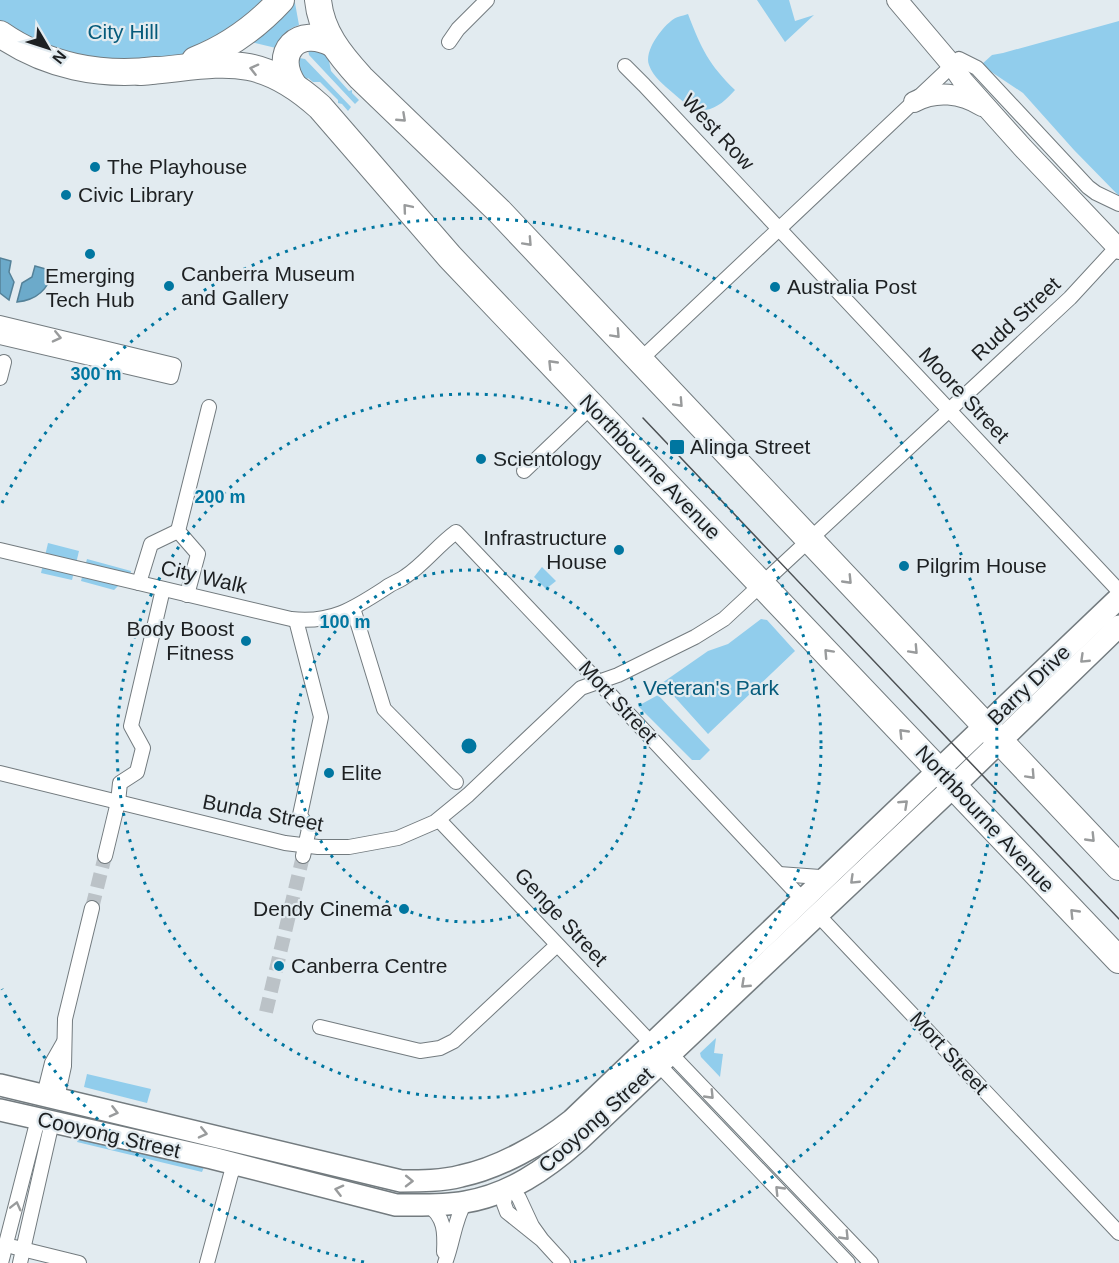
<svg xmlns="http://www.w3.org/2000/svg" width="1119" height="1263" font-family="Arial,sans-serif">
  <rect width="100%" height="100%" fill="#e2ebf0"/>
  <g fill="#91cdec">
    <path d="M0,0H270L257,12L193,51L178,56L136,63L66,56L0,22Z"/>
    <path d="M292,0L295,3L299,25C288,28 280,37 276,48L251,42Z"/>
    <path d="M757,0H789L795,21L814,15L785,42Z"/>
    <path d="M688,14C701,48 709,65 735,90C728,98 717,109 705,110C692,110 682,101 673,93C664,85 653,77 649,65C644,51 661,29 671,21C675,17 682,16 688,14Z"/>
    <path d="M1119,21V196L1074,150L1023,93L981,65L992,55L1003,53Z"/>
    <path d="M307,43H310L331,59L329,61L331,71L349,91L352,90V93L359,100L355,104L309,55Z"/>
    <path d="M294,57L305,59L351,107L348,111L342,104L338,103V100L320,82H313L308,78L305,81Z"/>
    <path d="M48,543L79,551L72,580L41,573Z"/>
    <path d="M87,559L131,571L127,587L119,585L114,590L81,581Z"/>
    <path d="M542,567L556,581L546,589L534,577Z"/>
    <path d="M761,619L767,620L795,651L708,734L662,683L708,651L728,644Z"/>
    <path d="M658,695L710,750L700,760H692L638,706Z"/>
    <path d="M716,1038L714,1053L723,1054L720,1077L701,1057L700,1053Z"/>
    <path d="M87,1074L151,1089L147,1103L84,1087Z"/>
    <path d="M79,1137L204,1167L202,1172L77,1142Z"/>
  </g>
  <g fill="#6caaca" stroke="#548198" stroke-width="1.5">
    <path d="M0,258L11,261L9,272L14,282L9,300L0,293Z"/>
    <path d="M35,266L53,271C48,290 37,300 17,302L22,283L32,277Z"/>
  </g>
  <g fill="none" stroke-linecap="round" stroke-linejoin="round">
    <g stroke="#bbc2c7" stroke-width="14" stroke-dasharray="14 7" stroke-linecap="butt">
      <path d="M92,908L105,856"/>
      <path d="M266,1012L303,856"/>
    </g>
    <g stroke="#737b7f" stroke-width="16">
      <g id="street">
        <path d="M449,42L458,29L487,0"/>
        <path d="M625,66L644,85L1119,591"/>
        <path d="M0,323L174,365L171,377L0,337"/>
        <path d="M640,360L959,59L977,68L1088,187L1096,193L1119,204"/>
        <path d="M0,378L4,362"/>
        <path d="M524,471L592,406"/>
        <path d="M0,550L291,619C333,624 356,607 390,585C395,582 401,580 406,576C424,564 438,545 456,532L590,673L803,900"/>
        <path d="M139,583L151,544L178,531"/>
        <path d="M187,595L198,554L178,531L209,407"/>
        <path d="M353,608L384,709L456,782"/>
        <path d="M296,620L321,717L300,815L309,829L303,856"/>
        <path d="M0,773L285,843L318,847H349L398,838L435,822L468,795L581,688L618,675L695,637L724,619L1070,298L1117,247"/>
        <path d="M439,820L652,1044"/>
        <path d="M105,856L118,802L120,783L137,772L143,748L131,726L163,589"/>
        <path d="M779,874L820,877L830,873"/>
        <path d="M818,915L1119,1233"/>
        <path d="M320,1027L420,1051L440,1048L454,1041L557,945"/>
        <path d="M670,1053L871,1263"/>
        <path d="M658,1064L848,1263"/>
        <path d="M44,1095L52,1063L64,1042"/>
        <path d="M57,1098L64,1066L65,1019L92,908"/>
        <path d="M428,1205C445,1217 445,1233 444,1252"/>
        <path d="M542,1240L532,1226L519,1198L514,1191L506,1189L504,1204L507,1212L542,1240L563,1263"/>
        <path d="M14,1247L79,1263"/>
        <path d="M1,1263L38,1119"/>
        <path d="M20,1263L52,1122"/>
        <path d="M207,1263L231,1174L236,1164"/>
        <path d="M445,1263C453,1243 454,1221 465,1202"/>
      </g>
    </g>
    <g stroke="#737b7f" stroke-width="22">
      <g id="secondary">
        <path d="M897,0L952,65L963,81L1023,148L1119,249"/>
        <path d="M914,102C936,90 961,93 982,106"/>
      </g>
    </g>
    <g stroke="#737b7f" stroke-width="24">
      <g id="primary">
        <path d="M0,1085L401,1181C421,1181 442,1181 461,1176C499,1168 542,1144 572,1120L1119,598"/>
        <path d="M0,1110L212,1158L396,1205C419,1205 443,1206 465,1202C509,1195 546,1169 578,1141L954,786L1119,626"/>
      </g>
    </g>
    <g stroke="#737b7f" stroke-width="28">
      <g id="highway">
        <path d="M318,0C321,32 340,55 361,78L499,211L1119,867"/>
        <path d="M0,34C46,66 101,77 156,70"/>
        <path d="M195,60C228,47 256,27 281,0"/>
        <path d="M140,72C218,66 255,48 320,107L450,257L1119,960"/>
        <path d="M294,86C271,52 299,25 333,44"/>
      </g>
    </g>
    <use href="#street" stroke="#fff" stroke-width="14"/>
    <use href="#secondary" stroke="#fff" stroke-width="20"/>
    <use href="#primary" stroke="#fff" stroke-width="21"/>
    <use href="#highway" stroke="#fff" stroke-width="26"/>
    <path stroke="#4c5053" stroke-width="1.5" d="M643,418L1119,919"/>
  </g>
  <defs><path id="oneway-chevron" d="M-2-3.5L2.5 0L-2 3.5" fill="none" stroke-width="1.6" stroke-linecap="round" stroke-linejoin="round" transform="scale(1.5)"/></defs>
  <g stroke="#999b9c">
    <use href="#oneway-chevron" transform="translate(254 69) rotate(-166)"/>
    <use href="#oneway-chevron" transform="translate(402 118) rotate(43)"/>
    <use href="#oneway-chevron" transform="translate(407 208) rotate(-130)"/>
    <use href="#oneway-chevron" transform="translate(528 242) rotate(47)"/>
    <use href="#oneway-chevron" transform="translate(616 334) rotate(47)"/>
    <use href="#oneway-chevron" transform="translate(57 337) rotate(13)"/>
    <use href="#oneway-chevron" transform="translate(552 364) rotate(-134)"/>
    <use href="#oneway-chevron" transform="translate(679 403) rotate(47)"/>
    <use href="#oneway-chevron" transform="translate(848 580) rotate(46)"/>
    <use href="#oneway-chevron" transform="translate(914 650) rotate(47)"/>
    <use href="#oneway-chevron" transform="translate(828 653) rotate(-133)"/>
    <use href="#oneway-chevron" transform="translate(1084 659) rotate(136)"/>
    <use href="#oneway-chevron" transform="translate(903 733) rotate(-134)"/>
    <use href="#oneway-chevron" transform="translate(1031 775) rotate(47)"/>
    <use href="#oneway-chevron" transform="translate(904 804) rotate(-43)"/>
    <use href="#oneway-chevron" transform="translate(1091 838) rotate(46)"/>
    <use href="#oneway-chevron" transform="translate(854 880) rotate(136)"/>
    <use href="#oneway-chevron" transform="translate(1074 913) rotate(-134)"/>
    <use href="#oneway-chevron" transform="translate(745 984) rotate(137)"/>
    <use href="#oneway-chevron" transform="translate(710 1095) rotate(46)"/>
    <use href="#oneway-chevron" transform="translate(114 1112) rotate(14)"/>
    <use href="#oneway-chevron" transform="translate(203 1133) rotate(13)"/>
    <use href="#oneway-chevron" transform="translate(409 1181) rotate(1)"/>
    <use href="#oneway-chevron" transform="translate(339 1190) rotate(-166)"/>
    <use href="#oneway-chevron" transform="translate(779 1190) rotate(-134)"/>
    <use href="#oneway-chevron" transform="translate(16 1206) rotate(-76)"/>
    <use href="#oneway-chevron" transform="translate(845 1236) rotate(46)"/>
  </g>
  <g fill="none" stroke="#0076a0" stroke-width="3" stroke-dasharray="3 6">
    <circle cx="469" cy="746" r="176"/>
    <circle cx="469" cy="746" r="352"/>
    <path d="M364 1262A527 527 0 0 1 2 989M2 503A527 527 0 1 1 574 1262"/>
  </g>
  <g fill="#0076a0" stroke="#e2ebf0" stroke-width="2">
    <circle cx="95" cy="167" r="6"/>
    <circle cx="66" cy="195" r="6"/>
    <circle cx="90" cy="254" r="6"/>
    <circle cx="169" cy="286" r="6"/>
    <circle cx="775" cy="287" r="6"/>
    <rect x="669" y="439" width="16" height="16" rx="3"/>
    <circle cx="481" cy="459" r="6"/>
    <circle cx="619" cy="550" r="6"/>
    <circle cx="904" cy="566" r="6"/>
    <circle cx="246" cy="641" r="6"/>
    <circle cx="329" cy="773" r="6"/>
    <circle cx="404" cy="909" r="6"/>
    <circle cx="279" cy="966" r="6"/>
  </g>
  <g text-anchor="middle" stroke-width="4.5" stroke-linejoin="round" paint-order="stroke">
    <g font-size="21" fill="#065b7b" stroke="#e2ebf0">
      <text x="123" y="39">City Hill</text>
      <text x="711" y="695">Veteran's Park</text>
    </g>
    <g font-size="21" fill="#1d2022" stroke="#e2ebf0">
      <text transform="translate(718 132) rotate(47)" y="7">West Row</text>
      <text transform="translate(1016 319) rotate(-43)" y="7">Rudd Street</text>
      <text transform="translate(964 395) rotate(47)" y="7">Moore Street</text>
      <text transform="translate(650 467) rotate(46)" y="7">Northbourne Avenue</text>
      <text transform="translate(204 577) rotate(13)" y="7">City Walk</text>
      <text transform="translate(1029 685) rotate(-44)" y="7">Barry Drive</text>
      <text transform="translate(618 702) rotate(47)" y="7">Mort Street</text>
      <text transform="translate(263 813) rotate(11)" y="7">Bunda Street</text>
      <text transform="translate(985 819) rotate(47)" y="7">Northbourne Avenue</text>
      <text transform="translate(561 917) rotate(47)" y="7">Genge Street</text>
      <text transform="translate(949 1053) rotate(47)" y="7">Mort Street</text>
      <text transform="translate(596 1120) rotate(-42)" y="7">Cooyong Street</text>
      <text transform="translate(109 1135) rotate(13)" y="7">Cooyong Street</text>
    </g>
    <g font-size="21" fill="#1d2022" stroke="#e2ebf0" text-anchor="start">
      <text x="107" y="174">The Playhouse</text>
      <text x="78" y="202">Civic Library</text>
      <text x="181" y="281">Canberra Museum<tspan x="181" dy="24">and Gallery</tspan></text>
      <text x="90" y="283" text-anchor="middle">Emerging<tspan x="90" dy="24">Tech Hub</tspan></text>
      <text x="787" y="294">Australia Post</text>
      <text x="690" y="454">Alinga Street</text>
      <text x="493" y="466">Scientology</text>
      <text x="607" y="545" text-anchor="end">Infrastructure<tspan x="607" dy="24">House</tspan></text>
      <text x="916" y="573">Pilgrim House</text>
      <text x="234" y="636" text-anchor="end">Body Boost<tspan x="234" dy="24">Fitness</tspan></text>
      <text x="341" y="780">Elite</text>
      <text x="392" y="916" text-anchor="end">Dendy Cinema</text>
      <text x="291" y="973">Canberra Centre</text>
    </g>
  </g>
  <circle cx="469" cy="746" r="9" fill="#0076a0" stroke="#e2ebf0" stroke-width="3"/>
  <g font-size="18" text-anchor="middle" font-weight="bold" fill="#0076a0" stroke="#e2ebf0" stroke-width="4.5" stroke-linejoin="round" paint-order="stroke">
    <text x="96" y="380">300 m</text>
    <text x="220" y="503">200 m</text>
    <text x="345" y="628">100 m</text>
  </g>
  <g transform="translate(48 48) rotate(129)" stroke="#e2ebf0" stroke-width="4.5" paint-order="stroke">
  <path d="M0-4.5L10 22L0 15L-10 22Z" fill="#1d2022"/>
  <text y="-9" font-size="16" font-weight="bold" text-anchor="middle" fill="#1d2022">N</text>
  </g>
</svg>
